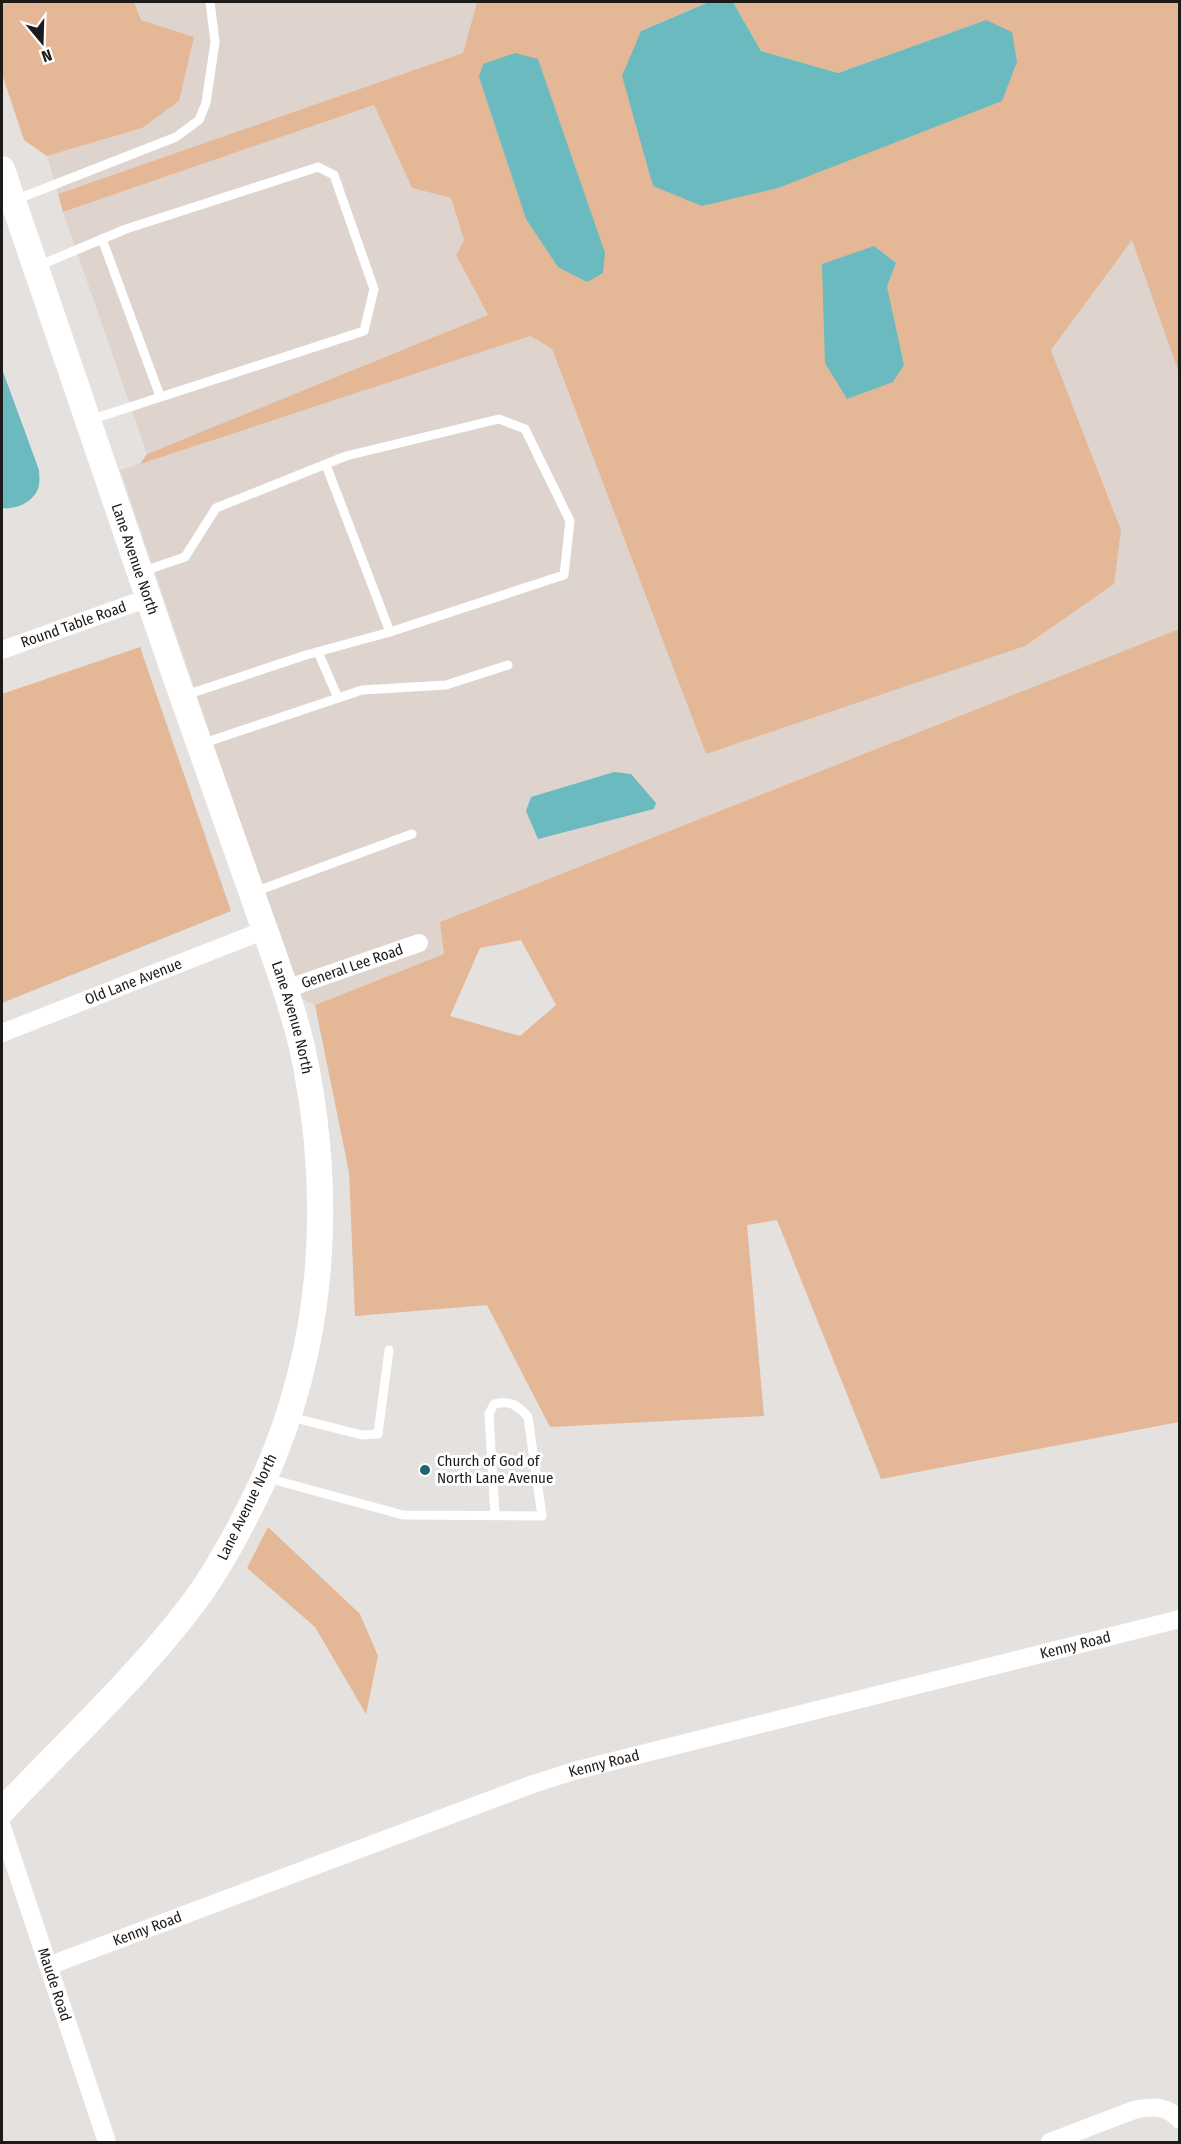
<svg xmlns="http://www.w3.org/2000/svg" width="1181" height="2144" font-family="'Fira Sans Condensed',sans-serif">
  <rect width="100%" height="100%" fill="#e5e1de"/>
  <g fill="#dfd4cd">
    <path d="M134,2H477L463,53L58,194L47,156L142,128L194,37L141,20Z"/>
    <path d="M374,105L412,188L451,198L464,240L456,255L488,315L147,454L63,212Z"/>
    <path d="M1132,239L1179,373V629L440,922L444,954L315,1005L300,998L120,470L529,336L552,349L706,754L1121,530L1051,350Z"/>
  </g>
  <g fill="#e4b897" fill-rule="evenodd">
    <path d="M2,2H134L141,20L194,37L179,101L142,128L47,156L24,140L2,74Z"/>
    <path d="M477,2H709L641,31L653,186L986,20L838,73L761,51L733,2H1179V373L1132,240L1051,350L1121,530L1114,584L1025,646L706,754L552,349L530,336L140,464L147,454L488,315L456,255L464,240L451,198L412,188L374,105L63,212L58,194L463,53ZM874,246L896,263L887,287Z"/>
    <path d="M1179,629V1422L881,1479L777,1220L747,1225L764,1416L550,1427L487,1305L355,1316L349,1172L315,1005L444,954L440,922ZM521,940L556,1005L520,1036L450,1016L480,948Z"/>
    <path d="M140,647L231,911L2,1003V694Z"/>
    <path d="M268,1527L360,1614L378,1656L366,1714L315,1627L247,1568Z"/>
  </g>
  <g fill="#6abac0">
    <path d="M709,2H733L761,51L838,73L986,20L1012,32L1017,62L1002,101L778,188L702,206L653,186L622,76L641,31Z"/>
    <path d="M515,53L538,59L605,253L603,273L587,282L558,267L526,219L479,77L483,64Z"/>
    <path d="M874,246L896,263L887,287L904,365L893,382L847,399L825,363L822,264Z"/>
    <path d="M2,369L39,470C39,474 40,480 39,485C36,501 17,510 2,508Z"/>
    <path d="M614,772L631,774L656,803L654,809L538,839L526,811L531,797Z"/>
  </g>
  <g fill="none" stroke-linecap="round" stroke-linejoin="round">
    <g stroke="#fff" stroke-width="9">
      <path d="M15,200L176,137L199,120L206,103L215,42L210,2"/>
      <path d="M102,239L160,396"/>
      <path d="M38,266L126,229L318,167L334,175L374,289L364,331L90,420"/>
      <path d="M141,572L185,557L216,508L346,456L499,419L525,429L570,521L564,575L390,632"/>
      <path d="M318,652L338,698"/>
      <path d="M183,696L306,655L390,632L326,465"/>
      <path d="M201,744L362,690L446,685L508,665"/>
      <path d="M254,892L412,834"/>
      <path d="M291,1417L362,1435L378,1434L389,1350"/>
      <path d="M267,1478L403,1515L542,1516L528,1417C518,1405 510,1400 494,1404L489,1414L495,1516"/>
    </g>
    <g stroke="#fff" stroke-width="18">
      <path id="s1" d="M2,650L148,598"/>
      <path id="s2" d="M286,989L419,943"/>
      <path id="s3" d="M2,1033L265,930"/>
      <path id="s4" d="M2,1827L107,2142"/>
      <path id="s5" d="M48,1966L533,1784L574,1771L1180,1619"/>
      <path d="M1050,2142L1134,2110C1153,2106 1166,2105 1180,2120"/>
    </g>
    <path stroke="#fff" stroke-width="26" id="s6" d="M2,169C59,334 114,500 171,664C199,744 227,823 255,902C274,956 295,1010 306,1066C333,1207 323,1349 263,1481C244,1521 223,1562 197,1598C141,1674 66,1743 2,1811"/>
  </g>
  <circle fill="#18666b" stroke="#fff" stroke-width="2" cx="425" cy="1470" r="6"/>
  <g text-anchor="middle" stroke-width="6" stroke-linejoin="round" paint-order="stroke">
    <g font-size="15" fill="#1d1b1a" stroke="#fff">
      <text dy="5" stroke="none"><textPath href="#s6" startOffset="412">Lane Avenue North</textPath></text>
      <text dy="5" stroke="none"><textPath href="#s1" startOffset="76">Round Table Road</textPath></text>
      <text dy="5" stroke="none"><textPath href="#s2" startOffset="70">General Lee Road</textPath></text>
      <text dy="5" stroke="none"><textPath href="#s3" startOffset="141">Old Lane Avenue</textPath></text>
      <text dy="5" stroke="none"><textPath href="#s6" startOffset="897">Lane Avenue North</textPath></text>
      <text transform="translate(247 1507) rotate(-64)" y="5">Lane Avenue North</text>
      <text dy="5" stroke="none"><textPath href="#s5" startOffset="1078">Kenny Road</textPath></text>
      <text dy="5" stroke="none"><textPath href="#s5" startOffset="592">Kenny Road</textPath></text>
      <text dy="5" stroke="none"><textPath href="#s5" startOffset="106">Kenny Road</textPath></text>
      <text dy="5" stroke="none"><textPath href="#s4" startOffset="166">Maude Road</textPath></text>
    </g>
    <g font-size="15" fill="#1d1b1a" stroke="#fff" text-anchor="start">
      <text x="437" y="1466">Church of God of<tspan x="437" dy="17">North Lane Avenue</tspan></text>
    </g>
  </g>
  <rect width="1181" height="2144" fill="none" stroke="#1d1b1a" stroke-width="6"/>
  <g transform="translate(42 42) rotate(161)" stroke="#ffffff" stroke-width="4.5" paint-order="stroke">
  <path d="M0-4.5L10 22L0 15L-10 22Z" fill="#1d1b1a"/>
  <text y="-9" font-size="16" font-weight="bold" text-anchor="middle" fill="#1d1b1a">N</text>
  </g>
</svg>
